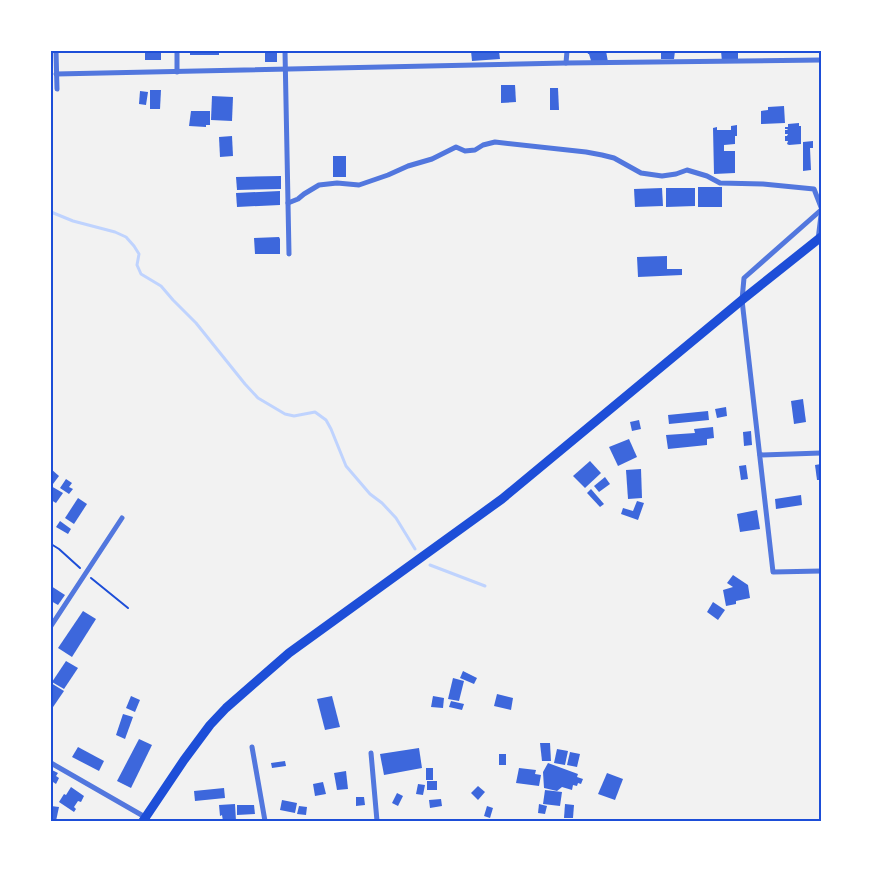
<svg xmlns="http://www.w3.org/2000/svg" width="872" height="872" font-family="Literata,serif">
  <rect width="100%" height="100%" fill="#f2f2f2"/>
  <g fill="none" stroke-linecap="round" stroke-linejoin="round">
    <g stroke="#bfd3fe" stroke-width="3">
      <path d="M51,212L73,221L115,232L126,237L134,246L139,254L137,265L141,274L161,286L173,300L196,323L245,384L258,398L285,414L294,416L315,412L326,420L331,429L346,466L370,494L382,503L396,518L415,549"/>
      <path d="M430,565L485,586"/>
    </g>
  </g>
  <g fill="#3d67dc">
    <rect x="145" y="51" width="16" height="9"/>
    <rect x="190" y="51" width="29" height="4"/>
    <path d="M471,51H499L500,59L472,61Z"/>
    <path d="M587,51H606L608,62L592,64L589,54H588Z"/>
    <path d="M661,51H675L674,59H661Z"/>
    <path d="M721,51H738V60L722,62Z"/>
    <rect x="265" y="53" width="12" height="9"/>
    <path d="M501,85H515L516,102L501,103Z"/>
    <path d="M550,88H558L559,110H550Z"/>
    <path d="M150,90H161L160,109H150Z"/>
    <path d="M140,91L148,92L146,105L139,104Z"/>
    <path d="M212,96L233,97L232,121L211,120Z"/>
    <path d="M784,106L785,123L761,124V111L768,110V107Z"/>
    <path d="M191,111H210V125H206V127L189,126Z"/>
    <path d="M799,123V126H801V144L789,145L787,144L788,141H785V136H787L788,134H785V130H787L788,129H785V127H788V124Z"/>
    <path d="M737,125V136H735V144L724,145V151H735V173L714,174L713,128L717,127V130H731V126Z"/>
    <path d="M232,136L233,156L220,157L219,137Z"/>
    <path d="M813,141V148H810L811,170L803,171V142Z"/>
    <rect x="333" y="156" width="13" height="21"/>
    <path d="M281,176V189L237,190L236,177Z"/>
    <rect x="698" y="187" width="24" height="20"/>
    <path d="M662,188L663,206L635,207L634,189Z"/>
    <path d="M666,188H695V206L666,207Z"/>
    <path d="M280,191V205L237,207L236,193Z"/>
    <path d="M279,237L280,239V254H255L254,238Z"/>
    <path d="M667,256V269H682V275L638,277L637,257Z"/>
    <path d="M803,399L806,422L794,424L791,401Z"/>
    <path d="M726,407L727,416L717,418L715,409Z"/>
    <path d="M708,411L709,420L669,424L668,415Z"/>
    <path d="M639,420L641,429L632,431L630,422Z"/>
    <path d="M713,427L714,438L707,439V445L668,449L666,435L695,433L694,429Z"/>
    <path d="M751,431L752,445L744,446L743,432Z"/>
    <path d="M629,439L637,457L618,466L609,447Z"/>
    <path d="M590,461L601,473L585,488L573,476Z"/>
    <path d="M821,464V480H817L815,465Z"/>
    <path d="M746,465L748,479L741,480L739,466Z"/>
    <path d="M51,469L59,476L53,484L51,482Z"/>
    <path d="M641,469L642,498L628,499L626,470Z"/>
    <path d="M605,477L610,484L599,492L594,486Z"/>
    <path d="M66,479L72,483L69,487L73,489L69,494L60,488Z"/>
    <path d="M51,486L63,493L56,503L51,500Z"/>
    <path d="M591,489L604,504L600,507L587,493Z"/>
    <path d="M801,495L802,505L776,509L775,499Z"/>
    <path d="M78,498L87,504L74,524L65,518Z"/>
    <path d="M637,501L644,503L638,520L621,514L623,508L633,511Z"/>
    <path d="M757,510L760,529L740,532L737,514Z"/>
    <path d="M60,521L71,529L68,534L56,527Z"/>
    <path d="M733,575L748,585L750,598L736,601V604L726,606L723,590L733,587L727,583Z"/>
    <path d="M51,586L65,595L58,605L51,601Z"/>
    <path d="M713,602L725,610L718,620L707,612Z"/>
    <path d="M83,611L96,619L72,657L58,648Z"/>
    <path d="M66,661L78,668L64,689L52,682Z"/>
    <path d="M463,671L477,678L474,684L460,678Z"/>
    <path d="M453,678L464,681L459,701L448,699Z"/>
    <path d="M51,683L64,691L51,710Z"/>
    <path d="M497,694L513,698L511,710L494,706Z"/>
    <path d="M131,696L140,700L135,712L126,708Z"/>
    <path d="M332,696L340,727L325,730L317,699Z"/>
    <path d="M433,696L444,698L443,708L431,707Z"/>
    <path d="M451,701L464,704L462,710L449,707Z"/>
    <path d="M123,714L133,717L125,739L116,735Z"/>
    <path d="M139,739L152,745L131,788L117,781Z"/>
    <path d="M540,743H550L551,761H542Z"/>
    <path d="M78,747L104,761L99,771L72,757Z"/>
    <path d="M419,748L422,768L384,775L380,754Z"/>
    <path d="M557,749L568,751L565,765L554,763Z"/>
    <path d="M570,752L580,754L577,767L567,765Z"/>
    <rect x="499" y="754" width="7" height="11"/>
    <path d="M285,761L286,766L272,768L271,763Z"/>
    <path d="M548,763L578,774L577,777L583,779L581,784L578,783L577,786L573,785L572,790L562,787L557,791L544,788L543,772Z"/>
    <rect x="426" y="768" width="7" height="12"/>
    <path d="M519,768L536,770L535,774L541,775L539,786L516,783Z"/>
    <path d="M52,770L58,773L56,776L59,778L56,784L53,782L51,786Z"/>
    <path d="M346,771L348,789L337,790L334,773Z"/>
    <path d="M607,773L623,779L615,800L598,794Z"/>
    <rect x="427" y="781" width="10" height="9"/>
    <path d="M323,782L326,794L315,796L313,784Z"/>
    <path d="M418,784L425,785L423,795L416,794Z"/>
    <path d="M478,786L485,792L478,800L471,793Z"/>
    <path d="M71,787L84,796L81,802L78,801L74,807L76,809L74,812L59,802L64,794L66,795Z"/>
    <path d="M224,788L225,798L195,801L194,791Z"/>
    <path d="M545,790L562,792L560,806L543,804Z"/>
    <path d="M397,793L403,796L398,806L392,803Z"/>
    <path d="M356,797H364L365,805L356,806Z"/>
    <path d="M441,799L442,806L430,808L429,800Z"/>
    <path d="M282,800L297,803L295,813L280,810Z"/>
    <path d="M235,804L236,821H223L222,815L220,816L219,805Z"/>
    <path d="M539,804L547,806L545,814L538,813Z"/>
    <path d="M565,804L574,805L573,818H564Z"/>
    <path d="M237,805H254L255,814L237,815Z"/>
    <path d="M51,806L59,807L56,821L51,820Z"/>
    <path d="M299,806L307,807L306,815L297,814Z"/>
    <path d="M487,806L493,808L490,818L484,816Z"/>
  </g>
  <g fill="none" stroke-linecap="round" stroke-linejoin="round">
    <g stroke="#1d4ed8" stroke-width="2">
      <path d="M51,544L59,549L80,568"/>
      <path d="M91,578L128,608"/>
    </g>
    <g stroke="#5277de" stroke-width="5">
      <path d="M56,51L57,89"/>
      <path d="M177,51V72"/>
      <path d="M285,51L289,254"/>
      <path d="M566,63L567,51"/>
      <path d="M56,74L566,63L821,60"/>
      <path d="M288,203L298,199L304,194L319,185L337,183L359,185L388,175L408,166L432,159L456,147L465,151L475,150L483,145L495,142L586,152L602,155L614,158L641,173L662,176L676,174L687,170L707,176L720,183L763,184L814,189L821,207"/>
      <path d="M821,210L744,278L742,300L773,572L821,571"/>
      <path d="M818,240L821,215"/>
      <path d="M760,455L821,453"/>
      <path d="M51,626L122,518"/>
      <path d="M252,747L265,821"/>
      <path d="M371,753L377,821"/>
      <path d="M51,763L145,817"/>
    </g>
    <path stroke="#1d4ed8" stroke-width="9" d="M143,821L184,760L210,725L226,708L289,653L502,499L742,300L821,237"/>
  </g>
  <rect width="872" height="872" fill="none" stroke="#ffffff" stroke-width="105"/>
  <rect x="52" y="52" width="768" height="768" fill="none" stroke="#1d4ed8" stroke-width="2"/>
</svg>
